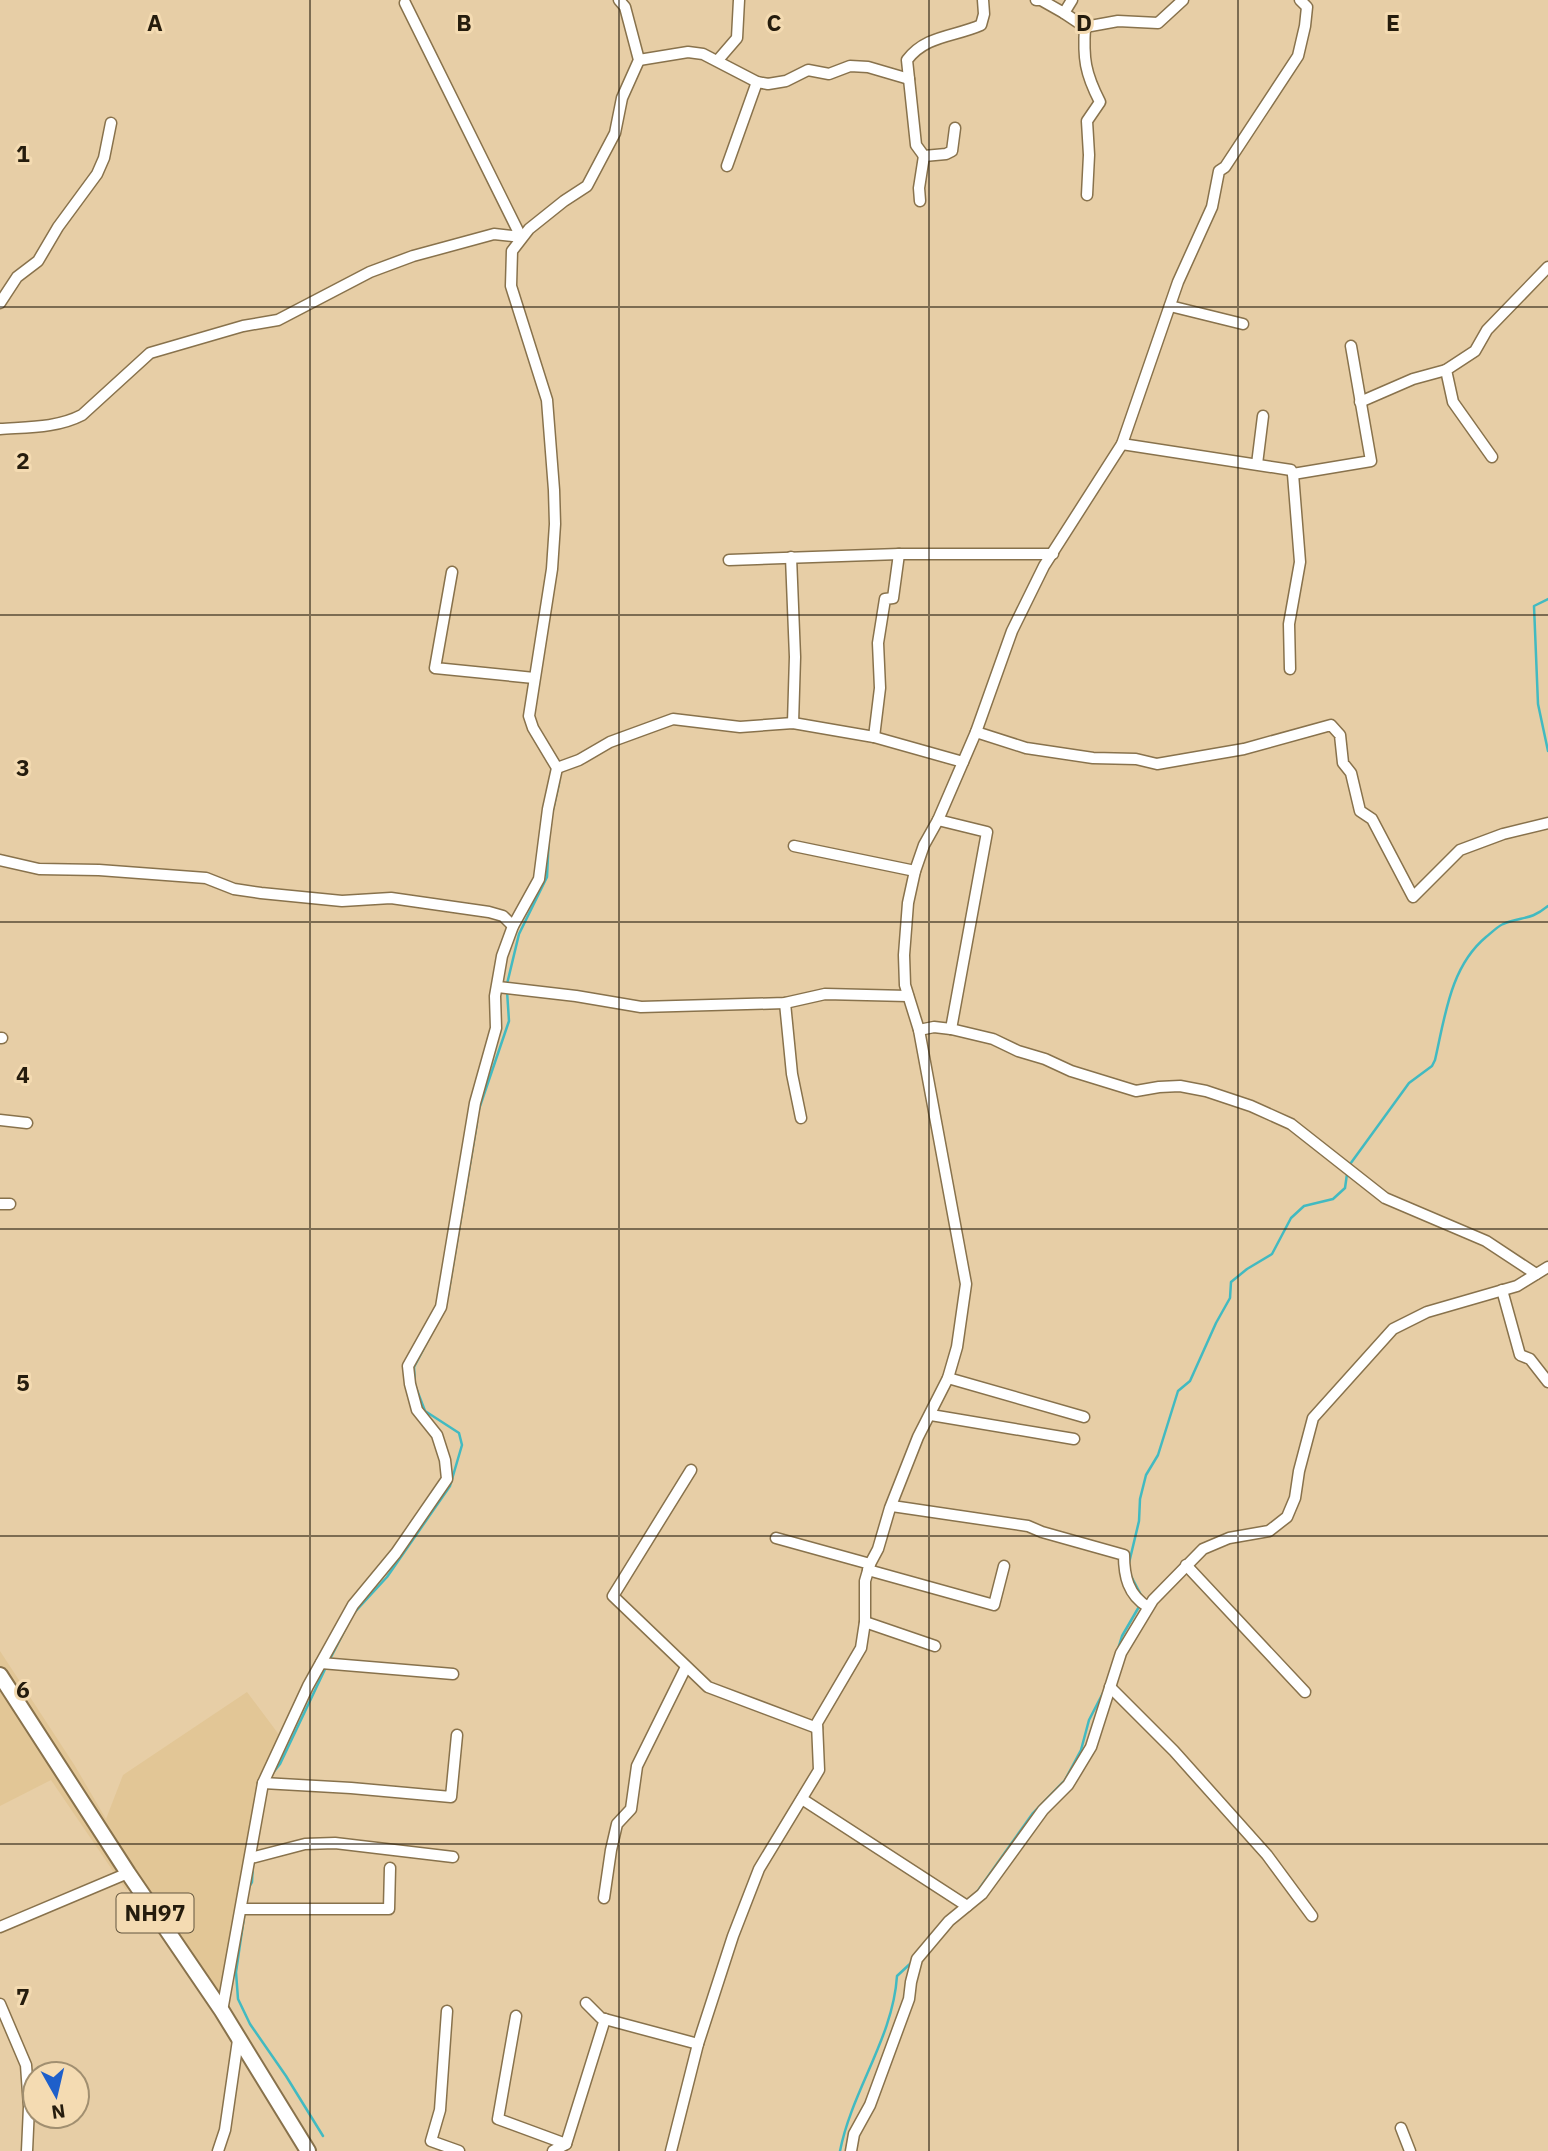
<svg xmlns="http://www.w3.org/2000/svg" width="1548" height="2151" font-family="'IBM Plex Sans',sans-serif">
  <rect width="100%" height="100%" fill="#e7cea6"/>
  <path fill="#e2c696" d="M0,1651L75,1766L106,1819L123,1775L247,1692L283,1740L260,1781L218,2014L132,1886L126,1890L51,1780L0,1806Z"/>
  <g fill="none" stroke-linecap="round" stroke-linejoin="round">
    <g stroke="#42bac1" stroke-width="2.5">
      <path d="M1548,599L1534,606L1538,704L1548,751"/>
      <path d="M552,814L559,783"/>
      <path d="M507,984L519,934L547,877L549,834"/>
      <path d="M478,1112L509,1021L507,991"/>
      <path d="M1348,1167L1409,1083L1432,1066L1435,1060C1445,1017 1450,967 1486,937C1491,933 1497,927 1503,924C1522,916 1530,921 1548,906"/>
      <path d="M448,1295L477,1122"/>
      <path d="M1129,1563L1139,1521L1140,1499L1146,1475L1158,1455L1178,1391L1190,1381L1216,1323L1230,1298L1231,1282L1247,1269L1272,1254L1291,1218L1304,1206L1333,1199L1345,1188L1347,1174"/>
      <path d="M1131,1576L1141,1595"/>
      <path d="M1118,1649L1122,1636L1140,1605"/>
      <path d="M330,1659L353,1614L387,1577L450,1486L462,1445L459,1433L425,1411L415,1385L414,1367L445,1308"/>
      <path d="M272,1774L280,1764L327,1665"/>
      <path d="M249,1887L252,1882L253,1863"/>
      <path d="M965,1902L977,1892L1033,1813L1065,1780L1081,1750L1089,1720L1104,1691"/>
      <path d="M244,1917L236,1972L238,1999L250,2024L286,2076L323,2136"/>
      <path d="M840,2151C852,2090 893,2038 897,1976L912,1962"/>
    </g>
    <g stroke="#88724c" stroke-width="13">
      <g id="minor">
        <path d="M1036,0H1041L1064,13L1072,0"/>
        <path d="M405,3L521,237"/>
        <path d="M1064,13L1085,27C1083,58 1085,73 1100,102L1087,121L1089,155L1087,195"/>
        <path d="M1085,27L1118,21L1158,23L1183,0"/>
        <path d="M639,60L688,52L703,54L757,82L768,84L786,81L808,70L829,74L850,66L868,67L909,79"/>
        <path d="M718,60L737,38L739,0"/>
        <path d="M955,128L952,151L946,154L924,156L916,145L907,60C926,35 954,37 981,25L984,14L983,0"/>
        <path d="M727,166L757,82"/>
        <path d="M920,201L919,188L924,156"/>
        <path d="M0,303L17,277L38,261L58,227L97,174L104,158L111,123"/>
        <path d="M1170,306L1243,324"/>
        <path d="M1360,402L1413,379L1446,370"/>
        <path d="M0,429C28,427 57,428 82,415L150,353L243,326L278,320L370,272L413,256L494,234L521,237"/>
        <path d="M1122,444L1291,470L1293,474L1371,461L1351,346"/>
        <path d="M1492,457L1453,402L1446,370L1475,351L1487,330L1548,267"/>
        <path d="M1257,464L1263,416"/>
        <path d="M791,557L795,657L793,723"/>
        <path d="M729,560L899,554H1053"/>
        <path d="M452,572L435,668L534,678"/>
        <path d="M1290,669L1289,624L1300,562L1293,474"/>
        <path d="M976,732L1026,748L1093,758L1136,759L1157,764L1244,749L1331,725L1340,735L1343,763L1351,773L1360,811L1372,819L1413,897L1460,850L1503,834L1548,823"/>
        <path d="M874,737L880,688L878,643L885,599L893,598L899,554"/>
        <path d="M557,768L579,760L610,742L673,719L740,727L793,723L874,737L963,762"/>
        <path d="M938,820L987,832L951,1029"/>
        <path d="M794,846L915,871"/>
        <path d="M0,860L39,869L99,870L206,878L234,889L261,893L342,901L391,898L489,912L503,916L513,926"/>
        <path d="M498,987L576,996L641,1007L785,1003L825,994L908,996"/>
        <path d="M785,1003L792,1074L801,1118"/>
        <path d="M919,1030L934,1027L951,1029L993,1039L1018,1051L1045,1059L1071,1071L1136,1091L1159,1087L1180,1086L1206,1091L1251,1106L1291,1124L1385,1198L1486,1241L1536,1274"/>
        <path d="M0,1038H2"/>
        <path d="M0,1120L27,1123"/>
        <path d="M0,1204H10"/>
        <path d="M1502,1290L1520,1355L1530,1359L1548,1382"/>
        <path d="M948,1378L1084,1417"/>
        <path d="M931,1415L1074,1439"/>
        <path d="M691,1470L613,1596L708,1687L817,1728"/>
        <path d="M892,1506L1028,1526L1042,1532L1124,1555C1124,1576 1128,1595 1148,1607"/>
        <path d="M776,1538L870,1564"/>
        <path d="M1186,1565L1305,1692"/>
        <path d="M868,1570L994,1605L1004,1566"/>
        <path d="M865,1622L935,1646"/>
        <path d="M321,1663L453,1674"/>
        <path d="M1110,1687L1174,1751L1267,1855L1312,1916"/>
        <path d="M263,1783L351,1788L451,1797L457,1735"/>
        <path d="M802,1799L967,1906"/>
        <path d="M251,1858L305,1844L335,1843L453,1857"/>
        <path d="M604,1898L611,1850L617,1824L631,1809L637,1766L686,1667"/>
        <path d="M241,1909H389L390,1868"/>
        <path d="M0,1927L128,1873"/>
        <path d="M586,2003L601,2018L698,2044"/>
        <path d="M0,2004L26,2065L29,2107L27,2151"/>
        <path d="M222,2011L263,1783L308,1686L353,1605L396,1553L447,1479L445,1460L437,1435L417,1410L410,1384L408,1366L441,1307L475,1103L496,1028L495,996L502,956L513,926L539,879L548,809L557,768L533,728L529,716L552,569L555,524L554,490L547,400L511,286L512,251L529,229L564,201L587,186L615,133L622,98L639,60L625,7L619,0"/>
        <path d="M447,2011L440,2110L431,2141L459,2151"/>
        <path d="M516,2016L498,2119L566,2144"/>
        <path d="M1401,2128L1410,2151"/>
        <path d="M218,2151L225,2130L238,2040"/>
        <path d="M553,2151L566,2144L605,2019"/>
        <path d="M671,2151L698,2044L733,1936L759,1869L819,1770L817,1723L861,1648L865,1622V1581L870,1564L878,1549L890,1508L918,1437L948,1378L957,1347L966,1284L919,1030L905,985L904,955L908,903L915,871L924,845L938,820L976,732L1012,631L1044,566L1122,444L1178,282L1212,207L1219,171L1225,167L1298,56L1305,26L1307,7L1300,0"/>
        <path d="M851,2151L854,2134L870,2105L909,1999L911,1982L917,1959L949,1921L982,1894L1043,1810L1068,1785L1091,1747L1121,1653L1153,1600L1203,1549L1229,1538L1269,1531L1287,1517L1295,1498L1299,1471L1313,1418L1393,1329L1427,1312L1517,1286L1548,1267"/>
      </g>
    </g>
    <g stroke="#88724c" stroke-width="18">
      <path id="highway" d="M0,1675L128,1873L222,2011L308,2151"/>
    </g>
    <use href="#minor" stroke="#fff" stroke-width="10"/>
    <use href="#highway" stroke="#fff" stroke-width="14"/>
  </g>
  <path fill="none" stroke="#251c0d" stroke-width="2" stroke-opacity="0.55" d="M310,0V2151M619,0V2151M929,0V2151M1238,0V2151M0,307H1548M0,615H1548M0,922H1548M0,1229H1548M0,1536H1548M0,1844H1548"/>
  <g text-anchor="middle" stroke-width="6" stroke-linejoin="round" paint-order="stroke">
    <rect fill="#f4dbb2" stroke="#63553e" stroke-width="2" x="116.5" y="1893.5" width="77" height="39" rx="5"/>
    <g font-size="23" font-weight="bold" fill="#251c0d">
      <text x="155" y="1921">NH97</text>
    </g>
  </g>
  <g font-size="23" text-anchor="middle" font-weight="bold" fill="#251c0d" stroke="#f4dbb2" stroke-width="6" stroke-linejoin="round" paint-order="stroke">
    <text x="155" y="31">A</text>
    <text x="464" y="31">B</text>
    <text x="774" y="31">C</text>
    <text x="1084" y="31">D</text>
    <text x="1393" y="31">E</text>
    <text x="23" y="162">1</text>
    <text x="23" y="469">2</text>
    <text x="23" y="776">3</text>
    <text x="23" y="1083">4</text>
    <text x="23" y="1391">5</text>
    <text x="23" y="1698">6</text>
    <text x="23" y="2005">7</text>
  </g>
  <g transform="translate(56 2095) rotate(172)"><circle r="33" fill="#f4dbb2" stroke="#a18f70" stroke-width="2"/>
  <path d="M0-5L12 26L0 18L-12 26Z" fill="#1e5fca"/>
  <text y="-10" font-size="19" font-weight="bold" text-anchor="middle" fill="#251c0d">N</text>
  </g>
</svg>
